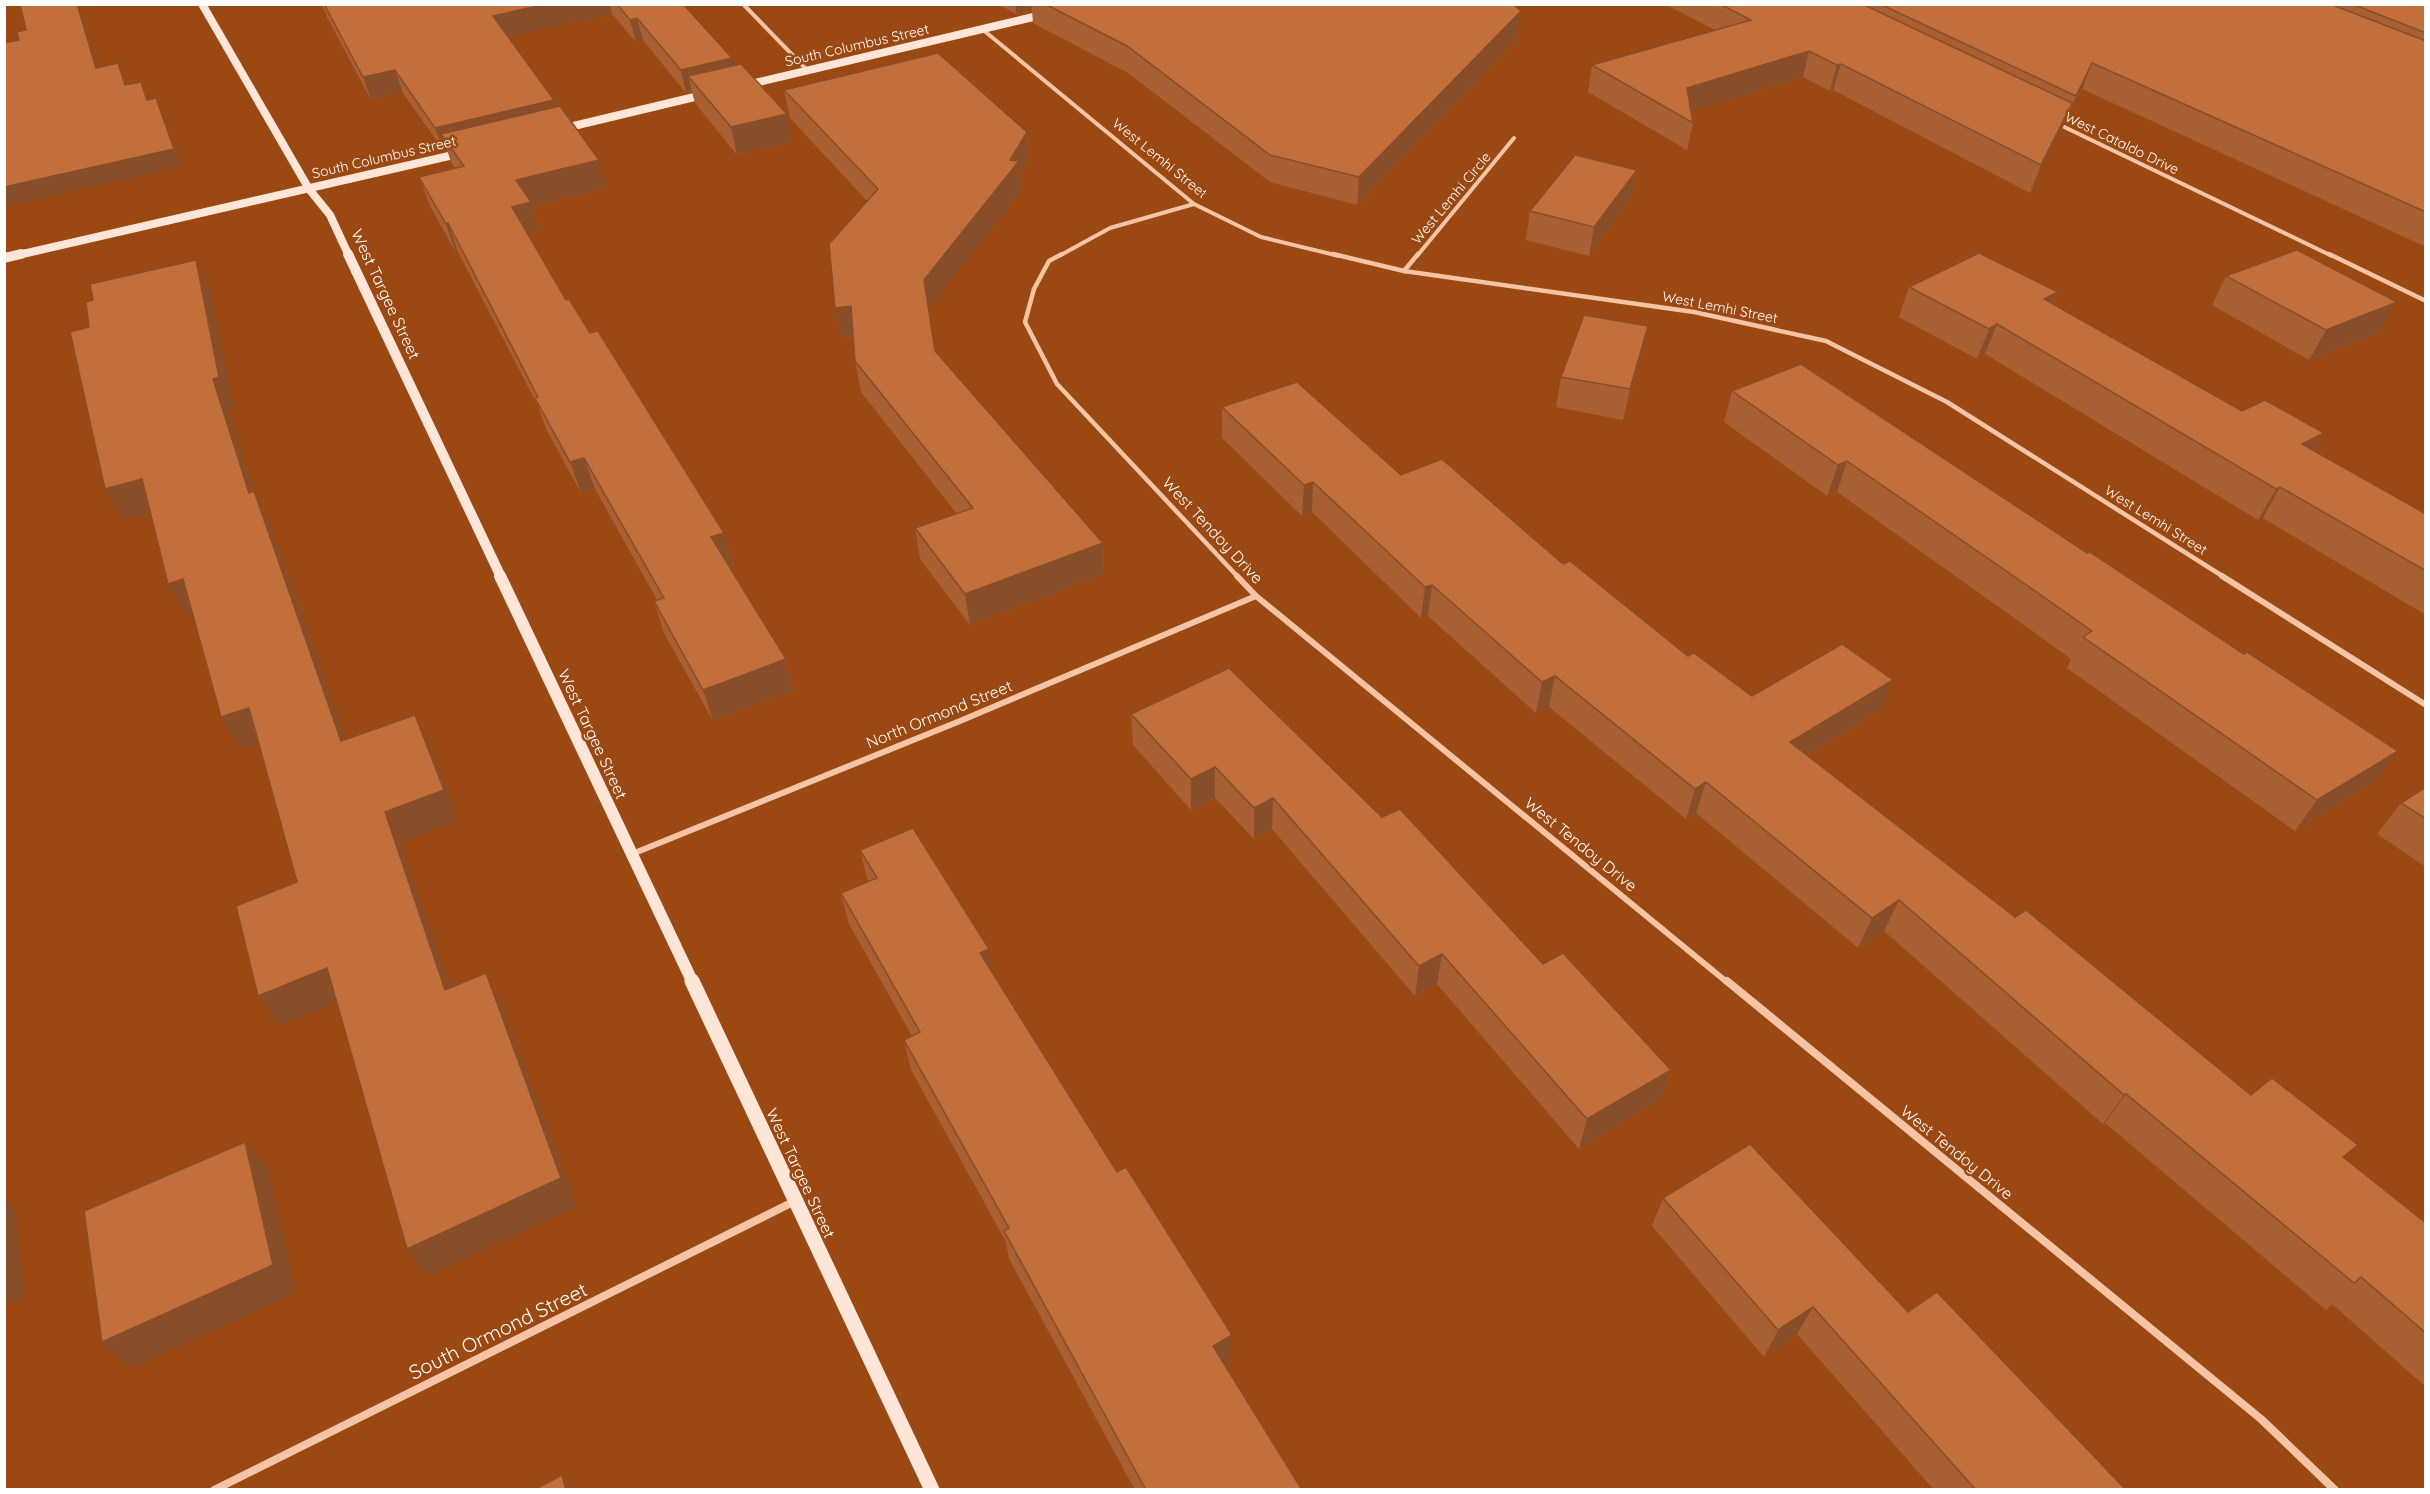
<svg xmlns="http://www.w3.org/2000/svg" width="2430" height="1494" font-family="Quicksand,sans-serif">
  <rect width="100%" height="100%" fill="#9c4812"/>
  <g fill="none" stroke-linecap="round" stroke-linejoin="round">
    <g stroke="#f4c4a7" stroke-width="4">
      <path d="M743,4L807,70"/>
      <path d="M982,29L1194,204L1261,237L1339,256"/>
      <path d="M2056,123L2332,256"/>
      <path d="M1059,256L1110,228L1194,204"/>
      <path d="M1417,256L1514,138"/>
    </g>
    <g stroke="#f4c4a7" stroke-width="4.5">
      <path d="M1062,254L1049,261L1034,289L1025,322L1057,384L1238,577"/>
      <path d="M1333,254L1404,271L1694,312L1826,341L1947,402L2224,577"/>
      <path d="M2329,254L2426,301"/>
      <path d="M1404,271L1418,254"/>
    </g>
    <g stroke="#f4c4a7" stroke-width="6">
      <path d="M1237,576L1256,596L1728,983"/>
      <path d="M2222,576L2426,705"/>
      <path d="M632,854L960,721L1256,596"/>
    </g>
    <g stroke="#f4c4a7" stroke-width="8">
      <path d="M1727,981L2261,1419L2335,1490"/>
      <path d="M214,1490L795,1201"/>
    </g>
    <g stroke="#fde6d7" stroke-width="8">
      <path d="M202,4L309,189L330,215L349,256"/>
      <path d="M742,86L1046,14"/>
      <path d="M561,129L707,94"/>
      <path d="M14,256L462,153"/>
    </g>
    <g stroke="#fde6d7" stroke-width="10">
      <path d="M348,254L501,577"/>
      <path d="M4,258L21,254"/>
    </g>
    <path stroke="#fde6d7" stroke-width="12" d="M500,576L693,983"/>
    <path stroke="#fde6d7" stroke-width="15" d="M692,981L932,1490"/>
  </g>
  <g fill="#a85f33">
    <path d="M322,4H683L734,66L792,142L737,155L695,103L692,92L686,93L643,40L636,42L612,14L508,36L554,100L556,107L607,188L532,207L540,231L528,234L566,300L590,333L724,533L733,564L728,566L786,659L794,690L713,721L664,633L654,601L657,600L595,489L581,493L546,429L538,406L458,252L456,253L430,206L419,177L455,168L451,162L447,150L444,151L403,93L371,100L327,17Z"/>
    <path d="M998,4H1513L1518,37L1357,205L1270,182L1128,73L1033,23L1032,11L1016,14Z"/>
    <path d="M1665,4H2426V247L2082,89L2065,123V122L2030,193L1833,90L1830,91L1803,77L1691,112L1693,123L1687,150L1588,92L1592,65L1715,30Z"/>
    <path d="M784,90L1027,132L1029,160L1020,175L1022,190L928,309L935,351L1103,543L1104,574L970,625L920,559L915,528L957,514L861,392L855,361L853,336L841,337L835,308L867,201L790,118Z"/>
    <path d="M1637,170L1631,198L1589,256L1526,240L1530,211Z"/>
    <path d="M2226,276L2380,332L2309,360L2212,305Z"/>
    <path d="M1909,287L2058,292L2053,304L2242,411L2324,433L2314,451L2426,514V615L2263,518L2258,520L1985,354L1977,359L1899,317Z"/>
    <path d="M1648,326L1641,356L1623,420L1556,407L1561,377Z"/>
    <path d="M1732,391L2374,782L2295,831L2067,668L2071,659L2010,615L1837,492L1827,496L1724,422Z"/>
    <path d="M1222,407L1401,475L1563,564L1688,656L1752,696L1881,710L1807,756L2015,917L2251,1095L2345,1159L2426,1223V1387L2332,1304L2326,1310L2105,1123L2103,1124L1884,931L1858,948L1696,813L1686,819L1549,707L1536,713L1428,616L1421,618L1312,512L1302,516L1222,438Z"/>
    <path d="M1131,714L1382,817L1543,964L1671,1070L1661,1099L1579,1149L1437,984L1415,996L1272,829L1254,839L1215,798L1191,810L1133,745Z"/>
    <path d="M2426,787V867L2377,834L2401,803Z"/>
    <path d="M860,850L993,973L1232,1361L1225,1365L1302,1490H1135L1009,1259L1006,1242L911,1070L904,1040L912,1036L849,924L841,893L868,882Z"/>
    <path d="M1663,1198L1908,1312L2126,1490H1934L1797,1334L1764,1357L1652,1226Z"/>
  </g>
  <g fill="#884e29">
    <path d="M77,4H80L104,84L96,68Z"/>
    <path d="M546,4H610L612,14L500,38L493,16Z"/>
    <path d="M1016,4H1031L1032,11L1016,14Z"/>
    <path d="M1521,11L1518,37L1357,205L1359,177Z"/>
    <path d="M637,18L643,40L636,42L630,20Z"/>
    <path d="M1809,51L1803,77L1682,115L1687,88Z"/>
    <path d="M732,58L737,81L688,76L692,92L686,93L681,70Z"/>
    <path d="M118,63L126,80L133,102L125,85Z"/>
    <path d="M2092,63L2082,89L2065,123L2076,96Z"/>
    <path d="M1841,64L1833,90L1830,91L1837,65Z"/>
    <path d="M395,70L403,93L371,100L363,77Z"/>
    <path d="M141,82L149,99L155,117L147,100Z"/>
    <path d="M156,98L164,115L183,166L4,207V187Z"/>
    <path d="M554,100L561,123L441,134L447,150L444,151L435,128Z"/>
    <path d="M2072,103L2062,130L2030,193L2041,165Z"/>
    <path d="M787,114L792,142L737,155L731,127Z"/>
    <path d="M1027,132L1029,160L1020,175L1022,190L928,310L924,280L1010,160Z"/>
    <path d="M599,160L607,188L532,207L540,231L521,236L512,207L516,180Z"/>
    <path d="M1637,170L1631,198L1589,256L1594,227Z"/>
    <path d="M448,223L458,252L456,253L446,224Z"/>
    <path d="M196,260L210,289L234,407L228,409L256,495L270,522L358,772L341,741L249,493L213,379Z"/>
    <path d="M2058,292L2046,321L2044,299Z"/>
    <path d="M2397,302L2380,332L2309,360L2326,330Z"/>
    <path d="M851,306L857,336L841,337L835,308Z"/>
    <path d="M1997,324L1985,354L1977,359L1989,329Z"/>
    <path d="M1648,326L1641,356L1623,420L1630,389Z"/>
    <path d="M2324,433L2306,464L2302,444Z"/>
    <path d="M584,458L595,489L581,493L570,462Z"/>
    <path d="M1847,461L1837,492L1827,496L1838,465Z"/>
    <path d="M142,479L160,510L124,520L105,489Z"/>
    <path d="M1313,482L1312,512L1302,516L1304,485Z"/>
    <path d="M2280,487L2263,518L2258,520L2276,489Z"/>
    <path d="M724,533L733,564L719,569L711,537Z"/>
    <path d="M1103,543L1104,574L970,625L965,594Z"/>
    <path d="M183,579L201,610L187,615L168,584Z"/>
    <path d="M1432,585L1428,616L1421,618L1425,587Z"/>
    <path d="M786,659L794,690L713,721L703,690Z"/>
    <path d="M1555,676L1549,707L1536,713L1542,682Z"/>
    <path d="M1893,680L1881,710L1779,773L1790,742Z"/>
    <path d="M249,708L267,739L240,749L221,717Z"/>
    <path d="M415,715L431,746L459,821L401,843L462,1020L445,990L385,812Z"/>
    <path d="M2398,751L2374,782L2295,831L2317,800Z"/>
    <path d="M1215,767V798L1191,810V779Z"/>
    <path d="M1706,782L1696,813L1686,819L1695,789Z"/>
    <path d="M1273,798L1272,829L1254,839V808Z"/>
    <path d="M1899,900L1884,931L1858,948L1872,918Z"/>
    <path d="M989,949L994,980L980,953Z"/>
    <path d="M1442,954L1437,984L1415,996L1419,966Z"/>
    <path d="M327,968L347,999L279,1026L258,996Z"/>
    <path d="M486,973L502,1003L577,1206L427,1277L407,1249Z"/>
    <path d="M1671,1070L1661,1099L1579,1149L1587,1119Z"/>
    <path d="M2126,1094L2105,1123L2103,1124L2124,1095Z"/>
    <path d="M245,1142L269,1171L296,1292L131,1369L102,1342Z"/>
    <path d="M2358,1145L2331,1174L2343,1157Z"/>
    <path d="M4,1198L15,1208L25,1296L4,1305Z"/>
    <path d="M1813,1307L1797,1334L1764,1357L1778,1330Z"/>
    <path d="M1232,1335V1361L1213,1372V1346Z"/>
    <path d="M562,1475L572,1490H566Z"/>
  </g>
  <g fill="#c36f3b" stroke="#884e29" stroke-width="1.5">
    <path d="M20,4H77L96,68L118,63L125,85L141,82L147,100L156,98L174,149L4,187V43L19,40L17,32L26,30Z"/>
    <path d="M324,4H546L493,16L554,100L435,128L395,70L363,77Z"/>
    <path d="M617,4H683L732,58L681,70L637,18L630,20Z"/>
    <path d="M1045,4H1513L1521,11L1359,177L1270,155L1127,46Z"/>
    <path d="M1720,4H1862L2072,103L2041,165L1841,64L1837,65L1809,51L1687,88L1693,123L1592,65L1751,20Z"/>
    <path d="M1880,4H2330L2426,41V212L2092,63L2076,96Z"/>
    <path d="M2352,4H2426V33Z"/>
    <path d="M938,53L1027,132L1010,160L1019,161L924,280L935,351L1103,543L965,594L915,528L973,508L855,361L851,306L835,308L829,244L878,189L784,90Z"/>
    <path d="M741,64L787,114L731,127L688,76Z"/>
    <path d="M560,106L599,160L516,180L531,202L512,207L566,300L569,299L590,333L598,331L724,533L711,537L786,659L703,690L654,601L664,598L584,458L570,462L535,398L538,397L448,223L446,224L419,177L464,166L441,134Z"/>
    <path d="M1575,155L1637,170L1594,227L1530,211Z"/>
    <path d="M2297,250L2397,302L2326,330L2226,276Z"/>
    <path d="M1979,253L2058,292L2044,299L2242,411L2265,400L2324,433L2302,444L2426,514V571L2280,487L2276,489L1997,324L1989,329L1909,287Z"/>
    <path d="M196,260L219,377L213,379L249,493L254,491L341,741L415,715L444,790L385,812L445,990L486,973L561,1178L407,1249L327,968L258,996L236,906L297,882L249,708L221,717L183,579L168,584L142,479L105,489L70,332L89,327L86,302L93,300L90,284Z"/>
    <path d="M1584,315L1648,326L1630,389L1561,377Z"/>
    <path d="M1801,364L2087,553L2090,552L2244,654L2247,652L2398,751L2317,800L2083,637L2092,631L2025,584L1847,461L1838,465L1732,391Z"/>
    <path d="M1297,382L1401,475L1442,459L1563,564L1570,561L1688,656L1694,653L1752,696L1842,644L1893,680L1790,742L2015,917L2026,910L2251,1095L2272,1078L2358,1145L2343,1157L2426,1223V1333L2361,1277L2354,1283L2126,1094L2124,1095L1899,900L1872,918L1706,782L1695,789L1555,676L1542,682L1432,585L1425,587L1313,482L1304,485L1222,407Z"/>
    <path d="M1229,668L1382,817L1400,809L1543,964L1563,953L1671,1070L1587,1119L1442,954L1419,966L1273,798L1254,808L1215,767L1191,779L1131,714Z"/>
    <path d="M2426,787V819L2401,803Z"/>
    <path d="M913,828L989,949L980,953L1117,1172L1126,1167L1232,1335L1213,1346L1302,1490H1146L1004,1231L1009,1228L904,1040L920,1032L841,893L877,878L860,850Z"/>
    <path d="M245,1142L273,1265L102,1342L84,1211Z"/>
    <path d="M1750,1144L1908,1312L1937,1292L2126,1490H1976L1813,1307L1778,1330L1663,1198Z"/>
    <path d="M562,1475L566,1490H534Z"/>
  </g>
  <g text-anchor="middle" stroke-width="5" stroke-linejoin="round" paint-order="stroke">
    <g font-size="14" fill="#fff" stroke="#9c4812">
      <text transform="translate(857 45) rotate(-13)" y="5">South Columbus Street</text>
      <text transform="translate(2122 143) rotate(26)" y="5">West Cataldo Drive</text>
      <text transform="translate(384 157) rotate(-13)" y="5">South Columbus Street</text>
      <text transform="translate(1160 158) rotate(39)" y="5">West Lemhi Street</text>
      <text transform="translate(1451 198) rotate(-50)" y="5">West Lemhi Circle</text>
      <text transform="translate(1720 307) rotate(11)" y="5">West Lemhi Street</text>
      <text transform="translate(2156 520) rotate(32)" y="5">West Lemhi Street</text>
    </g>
    <g font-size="16" fill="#fff" stroke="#9c4812">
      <text transform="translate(386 294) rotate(65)" y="6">West Targee Street</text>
      <text transform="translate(1213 530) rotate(47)" y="6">West Tendoy Drive</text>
      <text transform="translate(939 714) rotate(-22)" y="6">North Ormond Street</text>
      <text transform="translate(593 734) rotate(65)" y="6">West Targee Street</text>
      <text transform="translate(1581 844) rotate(39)" y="6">West Tendoy Drive</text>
      <text transform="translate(1957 1152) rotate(39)" y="6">West Tendoy Drive</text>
      <text transform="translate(801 1173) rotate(65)" y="6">West Targee Street</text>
    </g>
    <g font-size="20" fill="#fff" stroke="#9c4812">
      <text transform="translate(498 1331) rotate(-26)" y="7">South Ormond Street</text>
    </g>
  </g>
  <rect width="2430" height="1494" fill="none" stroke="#ffffff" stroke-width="12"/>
</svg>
